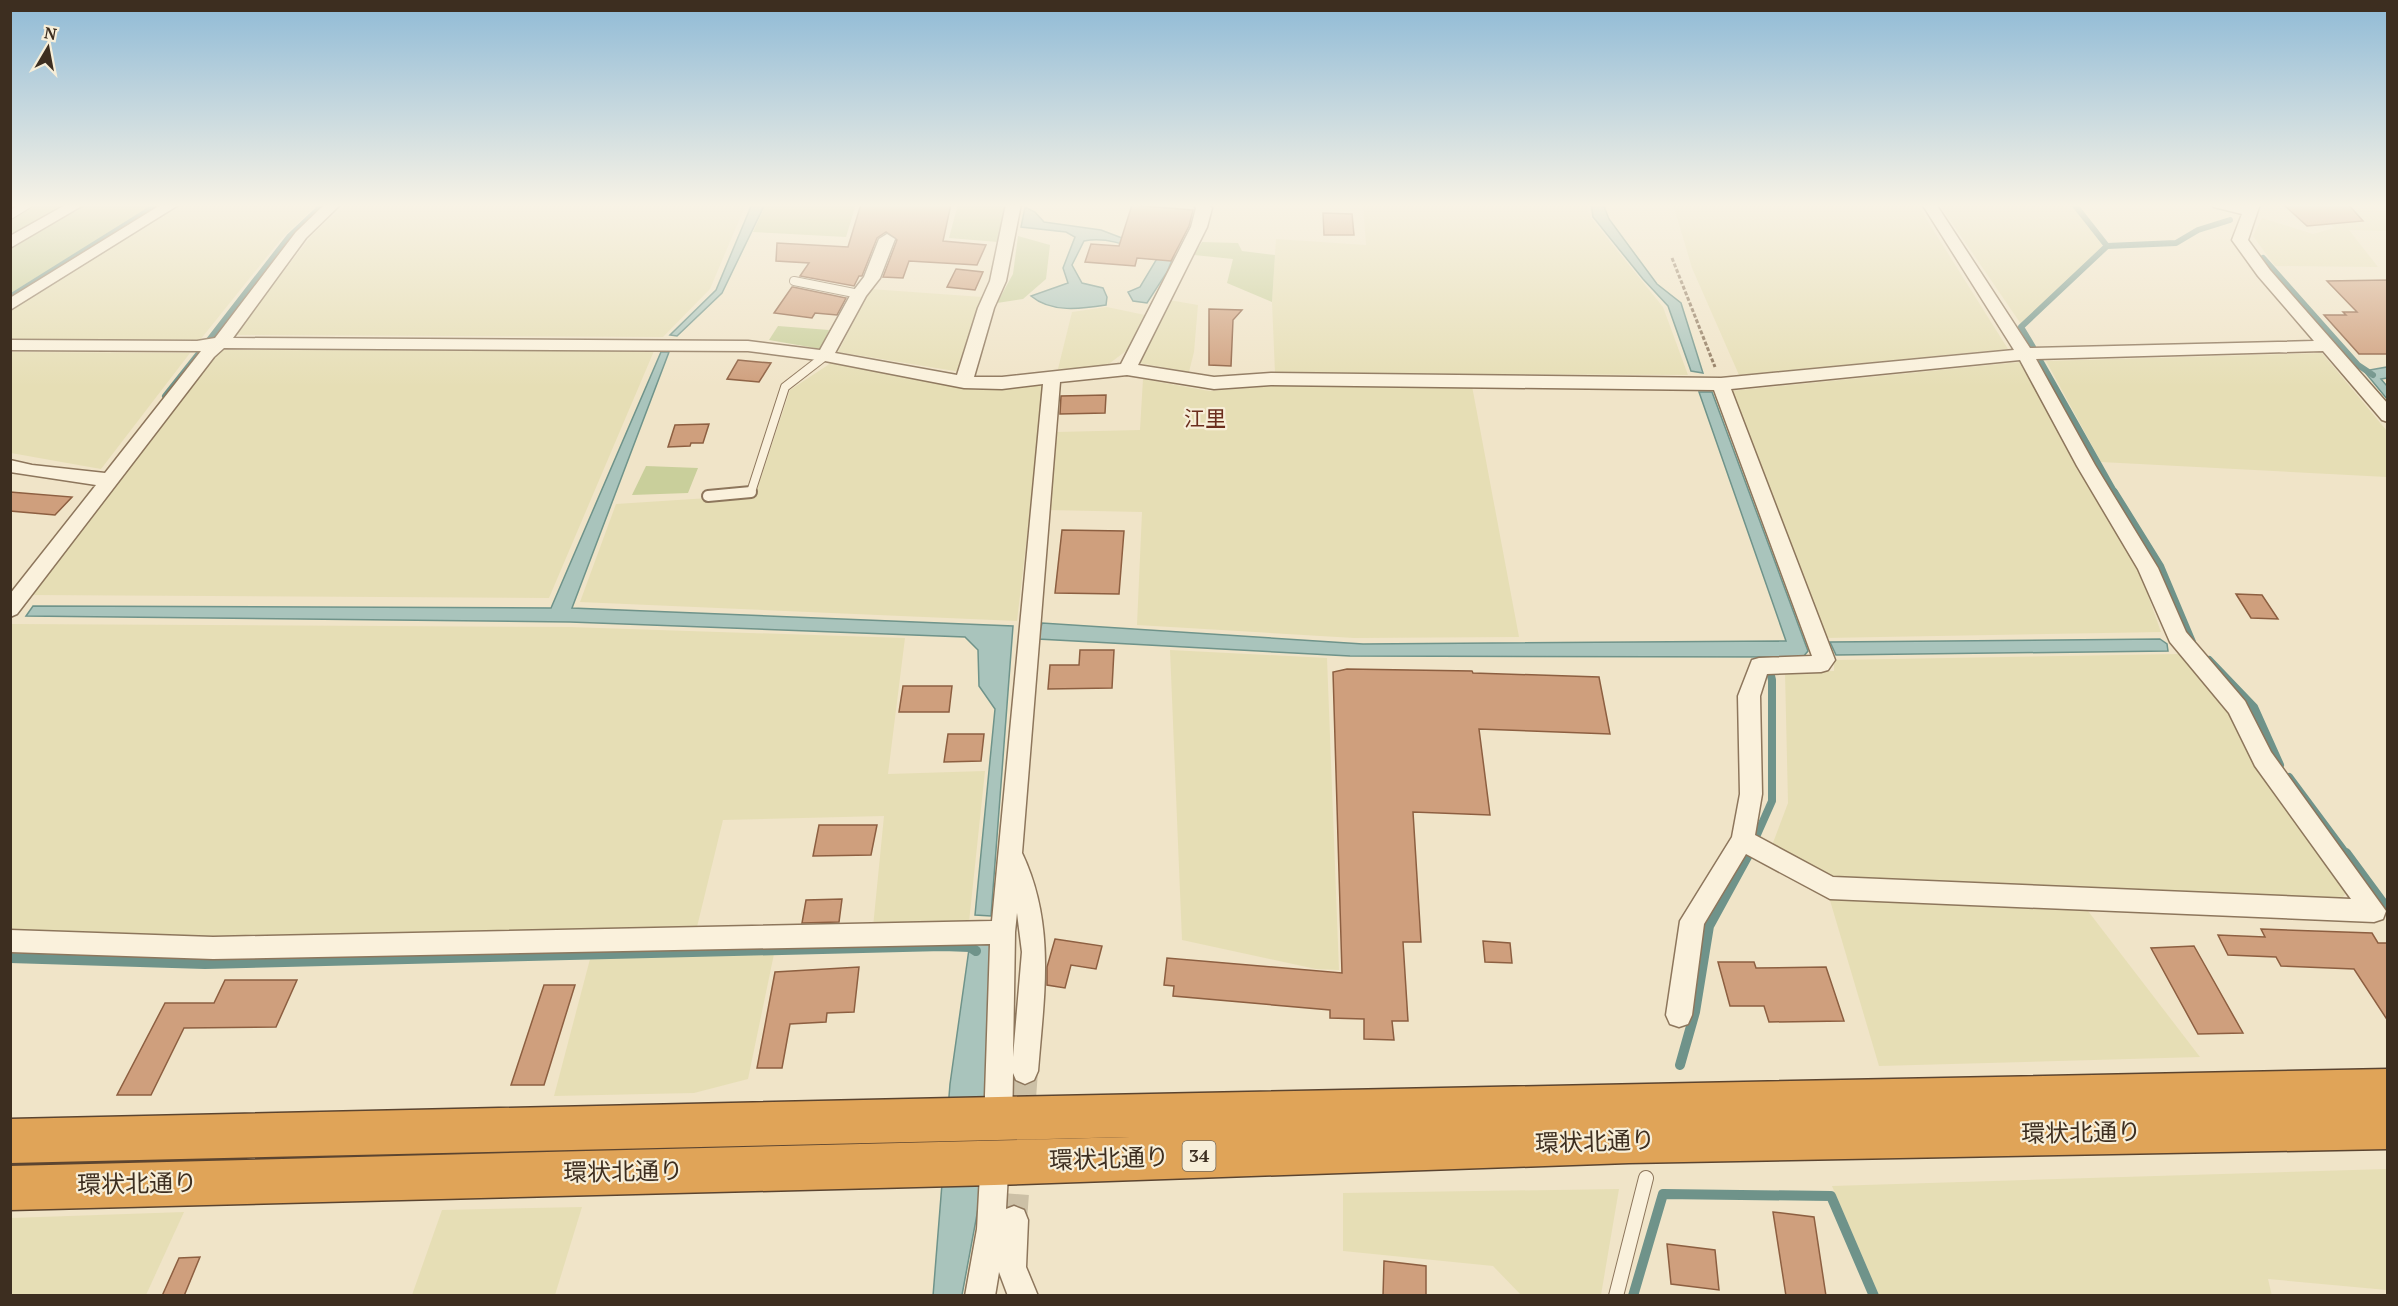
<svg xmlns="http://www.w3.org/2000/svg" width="2398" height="1306" font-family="'PT Serif','Noto Sans JP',serif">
  <rect width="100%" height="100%" fill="#f0e4c8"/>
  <g fill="#e6deb5">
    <path d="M178,204H318L282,238L200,340L11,344L10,306Z"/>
    <path d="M346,204H746L710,289L663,337L234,335L312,235Z"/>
    <path d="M1363,204H1587L1590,217L1663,307L1688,375L1275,373L1272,302L1276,239L1366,245Z"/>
    <path d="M1673,204H1917L2008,349L1739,375L1692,268Z"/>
    <path d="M1939,204H2076L2108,247L2023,327Z"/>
    <path d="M2316,207L2387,211V231L2349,230L2378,267L2275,266L2253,236L2262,218L2313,234L2334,228Z"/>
    <path d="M870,289L982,297L961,372L838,352Z"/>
    <path d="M1169,300L1198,305L1194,352L1189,372L1139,363L1130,348L1106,366L1058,369L1072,312L1107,307L1145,315Z"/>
    <path d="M219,350L654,351L549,598L29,595Z"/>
    <path d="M11,352L190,353L101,469L11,453Z"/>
    <path d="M2322,353L2387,431V477L2101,462L2046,361Z"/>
    <path d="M2020,362L2138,567L2161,632L1825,638L1731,391Z"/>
    <path d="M831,363L978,390L1045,384L1017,621L580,602L616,504L755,495L790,390Z"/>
    <path d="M1143,379L1209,391L1274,386H1472L1519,637L1354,638L1137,625L1142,512L1048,510L1057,432L1140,430Z"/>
    <path d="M11,624L569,627L905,638L888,774L985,771L969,922L873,927L884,816L723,820L696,931L215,940L11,931Z"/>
    <path d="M1170,650L1327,658L1339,970L1316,969L1182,940Z"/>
    <path d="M2179,654L2229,708L2348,891L2342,898L1824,879L1771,848L1788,803L1785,672L1834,671V660Z"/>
    <path d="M1829,897L2088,911L2200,1057L1879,1066Z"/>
    <path d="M774,954L748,1079L694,1093L554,1096L590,959Z"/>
    <path d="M2387,1169V1290L2268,1279L2272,1296L1879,1295L1832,1186Z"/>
    <path d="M1619,1189L1601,1295H1521L1493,1266L1343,1251V1193Z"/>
    <path d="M582,1207L555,1295H412L442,1210Z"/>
    <path d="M184,1212L146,1295H11V1218Z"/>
  </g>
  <g fill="#c9cf9b">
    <path d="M11,204H155L11,293Z"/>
    <path d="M766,204H856L846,237L753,232Z"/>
    <path d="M958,204H1006L998,242L949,238Z"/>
    <path d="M1018,236L1050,245L1046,279L1023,299L997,303L1013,274Z"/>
    <path d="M1202,242L1238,243L1242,251L1275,255L1272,302L1227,283L1233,259L1194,255Z"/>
    <path d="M778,326L829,330L821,349L769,340Z"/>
    <path d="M646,466L698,468L688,493L632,495Z"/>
  </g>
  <g fill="#a9c4bc" stroke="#6f938a" stroke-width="1.5">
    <path d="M752,204H765L722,293L677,336L670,335L716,290Z"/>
    <path d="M1591,204H1603L1609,219L1657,284L1681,303L1703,373L1691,371L1668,306L1643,279L1593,217Z"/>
    <path d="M1025,207L1035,212L1044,222L1101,230L1122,238L1158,242L1174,255L1167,272L1147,303L1133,301L1128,292L1140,287L1158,257C1133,248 1110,236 1084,241L1072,265L1082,283L1103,288L1107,297L1106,305C1081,309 1051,313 1031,296L1068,283L1063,268L1075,237L1066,232L1021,227Z"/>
    <path d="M661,352H669L572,608L1013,626L991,916L975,915L995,709L979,686L978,650L965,637L570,622L26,616L33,606L551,608Z"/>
    <path d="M2387,367V378L2381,379L2387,386V399L2364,371Z"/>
    <path d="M1699,392H1712L1808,651L1803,657L1350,656L1038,639L1042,623L1363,644L1786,641Z"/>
    <path d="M2160,639L2167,644L2168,651L1836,655L1830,642Z"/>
    <path d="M970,942H990L987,1082L978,1209L962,1295L933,1296L950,1084Z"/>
  </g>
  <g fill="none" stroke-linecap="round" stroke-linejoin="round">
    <g stroke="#6f938a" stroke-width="6">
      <path d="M2074,204L2107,246"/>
      <path d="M2263,258L2358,365L2373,375"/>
      <path d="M10,297L159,204"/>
      <path d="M209,340L289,237L324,204"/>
      <path d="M2033,347L2021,327L2107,246L2176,243L2198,230L2230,220"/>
      <path d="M2041,362L2115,493"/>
      <path d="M165,396L199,353"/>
    </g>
    <g stroke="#6f938a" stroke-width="8">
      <path d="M2114,492L2160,566L2192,642"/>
      <path d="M2209,660L2254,707L2280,765"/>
      <path d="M2289,777L2347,855"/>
      <path d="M1748,855L1772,801V680L1769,667"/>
    </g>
    <g stroke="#6f938a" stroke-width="10">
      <path d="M2346,853L2388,910"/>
      <path d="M10,958L205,964L943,946L970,947L976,951"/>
      <path d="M1680,1065L1695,1012L1709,926L1749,853"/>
      <path d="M1633,1296L1663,1194L1831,1196L1874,1296"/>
    </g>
  </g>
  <g fill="#cf9f7d" stroke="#8d5f41" stroke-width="1.5">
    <path d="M861,204H951L943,241L986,245L977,265L909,261L903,278L883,277L897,240L886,232L877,238L862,276H859L854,286L800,276L809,263L776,261L777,243L848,247Z"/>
    <path d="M2283,204H2348L2363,221L2307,226Z"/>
    <path d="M1132,205L1193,210L1189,226L1171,261L1137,258L1135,266L1085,262L1091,244L1119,246Z"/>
    <path d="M1323,213L1352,214L1354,235H1324Z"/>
    <path d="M956,269L983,272L975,290L947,287Z"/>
    <path d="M2388,280V354H2359L2324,315H2346L2343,312H2357L2327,281Z"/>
    <path d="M792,287H793L846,298L837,315L815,313L812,318L774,313Z"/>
    <path d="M1209,309L1242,310L1233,320L1231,366L1209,365Z"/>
    <path d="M738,360L748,361L771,363L759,382L727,379Z"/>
    <path d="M1106,395L1105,413L1060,414L1061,396Z"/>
    <path d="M709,424L703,443H691L690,446L668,447L675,425Z"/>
    <path d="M10,492L72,497L55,515L10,511Z"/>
    <path d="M1062,530L1124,531L1119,594L1055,593Z"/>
    <path d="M2236,594L2262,595L2278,619L2251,618Z"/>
    <path d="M1080,650H1114L1112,688L1048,689L1050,665H1079Z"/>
    <path d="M1347,669L1472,671L1473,673L1599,677L1610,734L1479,729L1490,815L1413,812L1421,942H1403L1408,1021H1392L1394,1040L1364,1039V1019L1330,1018V1010L1173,996L1174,986L1164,985L1167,958L1342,973L1333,672Z"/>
    <path d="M903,686H952L949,712H899Z"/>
    <path d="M948,734H984L981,761L944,762Z"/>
    <path d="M819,825H877L871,855L813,856Z"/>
    <path d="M842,899L839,922L802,923L806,900Z"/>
    <path d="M2261,929L2372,933L2378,943H2388V1021L2354,969L2281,966L2276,957L2228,955L2218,935L2265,937Z"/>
    <path d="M1055,939L1102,946L1096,969L1071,965L1065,988L1047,985V967Z"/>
    <path d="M1483,941L1510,943L1512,963L1485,962Z"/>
    <path d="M2194,946L2243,1033L2198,1034L2151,948Z"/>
    <path d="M1718,962H1754L1756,968L1826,967L1844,1021L1769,1022L1764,1006H1730Z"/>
    <path d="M859,967L854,1012L827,1013L826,1022L790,1024L782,1068H757L775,972Z"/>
    <path d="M225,980H297L276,1027L184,1028L151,1095H117L165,1003H214Z"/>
    <path d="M544,985H575L544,1085H511Z"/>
    <path d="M1773,1212L1814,1217L1826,1296H1786Z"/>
    <path d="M1667,1244L1715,1250L1719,1290L1671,1284Z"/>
    <path d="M200,1257L184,1296H162L179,1258Z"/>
    <path d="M1384,1261L1426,1266V1296H1383Z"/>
  </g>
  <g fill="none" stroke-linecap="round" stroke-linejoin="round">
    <path stroke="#ccc0a6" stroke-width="26" stroke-dasharray="26 14" stroke-linecap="butt" d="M1014,1220L1025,1071"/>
    <g stroke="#8d765c" stroke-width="10">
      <g id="lane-far2">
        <path d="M10,215L28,204"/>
        <path d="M794,281L859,294"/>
        <path d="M736,493L751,492L785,387L825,356"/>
      </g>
    </g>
    <g stroke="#8d765c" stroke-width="14">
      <path id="lane-far1" d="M708,496L751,492"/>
    </g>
    <g stroke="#8d765c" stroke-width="16">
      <path id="lane" d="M1616,1296L1646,1178"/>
    </g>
    <g stroke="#8d765c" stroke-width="3">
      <g id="street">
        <path d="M67,204H85L10,248V236Z"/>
        <path d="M162,204H180L10,310V298Z"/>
        <path d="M325,204H341L306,238L233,338L748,341L820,350L851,294L864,277L879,239L887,234L895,239L880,278L866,296L835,353L957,375L978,308L990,281L1006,204H1021L1006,281L994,308L974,377H1002L1121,364L1191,227L1196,208L1193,204H1209L1212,208L1207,227L1138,365L1214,377L1271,373L1721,378L2014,350L1922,204H1936L2030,348L2314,341L2258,276L2232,240L2242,214L2214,207L2211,204H2260L2248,240L2270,270L2388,404V422L2382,420L2323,351L2036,359L2095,465L2158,568L2186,632L2245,701L2271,752L2386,911L2383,919L2374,922L1830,899L1746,854L1704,924L1692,1015L1688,1024L1679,1027L1670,1024L1666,1015L1680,921L1732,837L1740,794L1738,696L1752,660L1759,658L1812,656L1714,390L1271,385L1214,389L1127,375L1060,382L1022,853C1056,925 1044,995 1038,1071L1034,1080L1025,1084L1016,1080L1013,1073L1012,1125L1008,1135L998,1139L988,1135L984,1125L990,944L213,959L10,952V930L213,937L992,921L1043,384L1002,389L964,388L825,361L748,351L224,348L214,357L17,614L10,617V594L96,485L10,472V460L32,465L105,473L201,351L10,350V340L197,341L215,338L296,232ZM2020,360L2077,466L2138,569L2170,642L2229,713L2255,766L2351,899L1833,877L1755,835L1762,794L1760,696L1767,674L1821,672L1828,670L1835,660L1731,389ZM1017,913L1022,952L1013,1057L1015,932Z"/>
        <path d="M995,1142L1005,1146L1009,1156L1006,1209L1014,1206L1024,1210L1028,1220L1026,1267L1038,1296H1008L999,1272L995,1296H965L977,1229L981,1156L985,1146Z"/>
      </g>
    </g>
    <g stroke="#5b4430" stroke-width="3">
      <path id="highway" d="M2388,1069V1149L1629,1163L994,1185L10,1210V1166L1130,1137L10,1163V1119L998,1097Z"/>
    </g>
    <path stroke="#8d765c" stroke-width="3" stroke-dasharray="4 2" stroke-linecap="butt" d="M1672,258L1715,367"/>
    <use href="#lane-far2" stroke="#faf1dc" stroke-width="8"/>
    <use href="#lane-far1" stroke="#faf1dc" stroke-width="10"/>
    <use href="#lane" stroke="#faf1dc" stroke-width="14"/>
    <use href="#street" fill="#faf1dc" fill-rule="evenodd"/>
    <use href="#highway" fill="#e0a458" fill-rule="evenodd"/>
  </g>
  <linearGradient id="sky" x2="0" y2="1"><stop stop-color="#8fbad6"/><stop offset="0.53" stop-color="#f8f3e6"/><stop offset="1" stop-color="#f8f3e6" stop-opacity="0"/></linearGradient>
  <rect width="2398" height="387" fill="url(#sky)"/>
  <g text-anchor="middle" stroke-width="4.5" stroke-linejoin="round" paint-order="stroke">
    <rect fill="#f7eed8" stroke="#756857" stroke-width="1.5" x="1182.5" y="1141" width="33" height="30" rx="4.5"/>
    <g font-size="18" font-weight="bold" fill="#3d2e20">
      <text x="1199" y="1162">34</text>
    </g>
    <g font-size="21" fill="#6b2e1e" stroke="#f7eed8">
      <text x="1205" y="426">江里</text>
    </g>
    <g font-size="24" fill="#3d2e20" stroke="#f7eed8">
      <text transform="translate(2081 1133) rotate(-1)" y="8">環状北通り</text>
      <text transform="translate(1595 1142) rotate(-2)" y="8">環状北通り</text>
      <text transform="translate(1109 1159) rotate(-2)" y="8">環状北通り</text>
      <text transform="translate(623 1172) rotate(-1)" y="8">環状北通り</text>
      <text transform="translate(137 1184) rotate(-1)" y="8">環状北通り</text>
    </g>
  </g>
  <rect width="2398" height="1306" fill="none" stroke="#3d2e20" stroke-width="24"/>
  <g transform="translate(48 48) rotate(10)" stroke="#f7eed8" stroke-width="4.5" paint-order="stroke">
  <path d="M0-4.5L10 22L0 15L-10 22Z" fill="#3d2e20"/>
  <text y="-9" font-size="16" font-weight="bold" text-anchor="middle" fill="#3d2e20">N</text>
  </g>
</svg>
